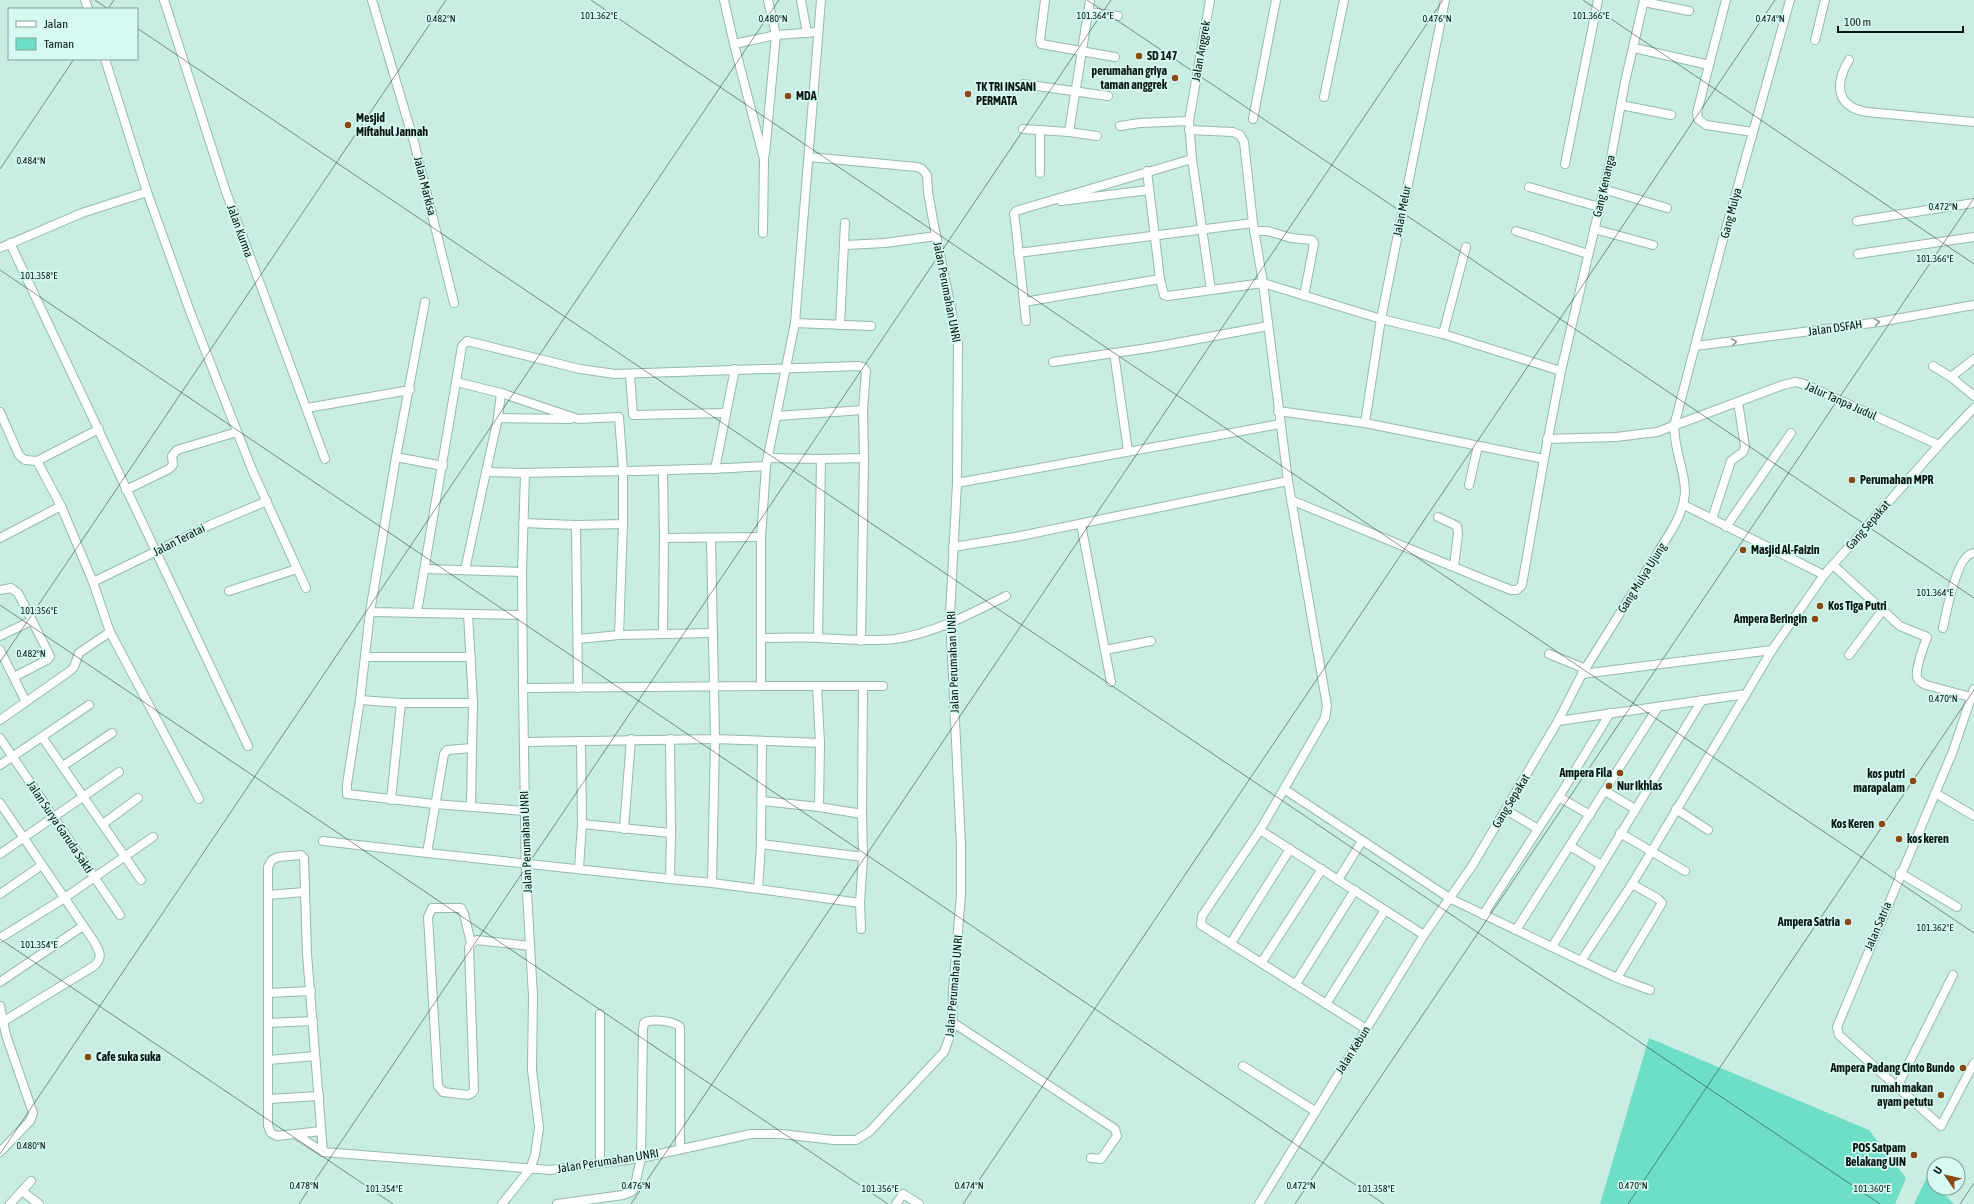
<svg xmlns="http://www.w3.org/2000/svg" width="1974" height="1204" font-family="'Asap Condensed',sans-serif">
  <rect width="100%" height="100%" fill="#c9ede3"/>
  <g fill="#6fdec6">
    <path d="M1649,1038L1869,1130L1906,1178L1895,1204H1600Z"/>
    <path d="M1927,1177L1934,1184V1188H1938L1954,1204H1914Z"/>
  </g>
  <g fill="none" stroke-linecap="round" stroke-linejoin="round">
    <g stroke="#95b8af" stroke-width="10">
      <g id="street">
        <path d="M85,0L88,9"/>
        <path d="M164,0L226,192L325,459"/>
        <path d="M372,0L414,142L454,303"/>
        <path d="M724,0L734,44"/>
        <path d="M801,0L807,33"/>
        <path d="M1045,0L1040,40L1041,44L1115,57"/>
        <path d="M1210,0L1189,121L1192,159L1211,290"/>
        <path d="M1644,2L1689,11"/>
        <path d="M1088,12L1118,16"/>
        <path d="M1815,40L1825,0"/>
        <path d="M1634,48L1709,65L1726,0"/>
        <path d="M105,59L147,192L191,314L253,472L306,588"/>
        <path d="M1849,60C1835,83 1835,107 1867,112L1974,122"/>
        <path d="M1709,65L1697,113L1698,119L1706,125L1753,132"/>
        <path d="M1023,84L1108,96"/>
        <path d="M1324,97L1344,0"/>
        <path d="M1621,105L1671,115"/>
        <path d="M1253,119L1276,0"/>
        <path d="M1120,126L1140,123L1189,121"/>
        <path d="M1023,129L1069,132L1090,0"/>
        <path d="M1040,130V173"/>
        <path d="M1189,130L1233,132L1240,135L1244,142L1253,223L1263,283L1288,481L1327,706L1325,718L1284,789"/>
        <path d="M1069,132L1097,136"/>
        <path d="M765,154L776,35L768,0"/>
        <path d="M1565,164L1598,0"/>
        <path d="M1147,171L1160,279L1164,295L1168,296L1263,283L1381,319L1443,334L1561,371L1544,459"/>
        <path d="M1529,187L1599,207"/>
        <path d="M1603,189L1667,208"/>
        <path d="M1061,201L1149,190"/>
        <path d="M1857,221L1974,203"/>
        <path d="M1594,229L1653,245"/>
        <path d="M1254,231H1268L1291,238L1312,240L1314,243L1313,249L1304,296"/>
        <path d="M1516,231L1588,254"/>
        <path d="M763,233L764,159L734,44L776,35L818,32"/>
        <path d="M10,243L248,746"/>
        <path d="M845,245L885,243L936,236"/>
        <path d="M0,248L82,213L147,192"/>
        <path d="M1018,253L1253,223"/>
        <path d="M1858,254L1974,237"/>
        <path d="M425,302L396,457L370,612L522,615"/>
        <path d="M1024,302L1160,279"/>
        <path d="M1026,321L1016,228L1014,214L1016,211L1192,159"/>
        <path d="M795,323L871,326"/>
        <path d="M840,325L845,223"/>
        <path d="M1443,334L1466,247"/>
        <path d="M1696,346L1879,322L1974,305"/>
        <path d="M1114,353L1128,451"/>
        <path d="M1053,362L1155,347L1268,326"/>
        <path d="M1933,366L1951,377L1974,359"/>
        <path d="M1561,371L1610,163L1625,82L1644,0"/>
        <path d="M630,375L633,415L726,413"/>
        <path d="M1951,377L1974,396"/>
        <path d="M456,382L462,346L467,341L580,369L615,374L858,366L863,367L866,371L863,410L864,458"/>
        <path d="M307,408L410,390"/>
        <path d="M1278,411L1365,423L1544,459L1522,585L1517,590H1511L1483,579L1291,500"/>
        <path d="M0,412L19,455L25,460L37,461L99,429"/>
        <path d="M777,416L863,410"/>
        <path d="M498,418L501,393"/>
        <path d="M1365,423L1381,319L1445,0"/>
        <path d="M1547,439L1616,437L1657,432L1783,385L1795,382L1804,384L1939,445"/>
        <path d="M396,457L443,466"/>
        <path d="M768,458L821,459L818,638"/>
        <path d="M821,459L864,458L861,641"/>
        <path d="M37,461L61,506L93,582L110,632L199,799"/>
        <path d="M715,469L735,369"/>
        <path d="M663,471L664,538"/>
        <path d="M486,472L498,418L570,419"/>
        <path d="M957,483L1280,424"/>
        <path d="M1469,485L1478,446"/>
        <path d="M126,490L169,469L173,465L172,456L177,450L237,432"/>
        <path d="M1684,505L1824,575"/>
        <path d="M1438,517L1457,526L1458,534L1454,566"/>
        <path d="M1712,519L1731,461L1743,452L1745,447L1738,402"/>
        <path d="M523,523L576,525"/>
        <path d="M1081,524L1111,682"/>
        <path d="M1726,527L1791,433"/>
        <path d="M0,538L61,506"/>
        <path d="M953,547L1015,537L1288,481"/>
        <path d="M1833,565L1900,626L1927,637C1924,646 1915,668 1917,677C1918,681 1922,683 1926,685L1974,698"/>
        <path d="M426,569L522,572"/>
        <path d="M465,570L486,472L525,473"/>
        <path d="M93,582L210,525L267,501"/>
        <path d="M0,590L11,588L18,593L50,656L47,660L14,677"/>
        <path d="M229,591L297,569"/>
        <path d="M370,612L360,700L347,784V794L434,804L525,811"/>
        <path d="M417,612L456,382L501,393L578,419L619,417L623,470V524L576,525L578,688"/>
        <path d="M468,614L473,703"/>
        <path d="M1943,628C1946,614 1957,553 1974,553"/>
        <path d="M663,634L664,538L761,537"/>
        <path d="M619,635L623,524"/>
        <path d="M0,636L31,621"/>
        <path d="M761,638C780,638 800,637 819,638C845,639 870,642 895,639C935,633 970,614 1006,596"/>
        <path d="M578,639L619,635L712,633"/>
        <path d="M0,650L26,702"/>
        <path d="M1105,650L1151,641"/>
        <path d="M1549,654L1586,669"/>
        <path d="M1849,655L1882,611"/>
        <path d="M365,657H471"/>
        <path d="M1582,674L1772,650"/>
        <path d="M761,686H883"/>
        <path d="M523,688L522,572L525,473C605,471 686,471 766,466"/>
        <path d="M1974,689L1953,751L1837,1027L1839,1035L1941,1126L1974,1063"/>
        <path d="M360,700L401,703H473L472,748"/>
        <path d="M0,720L70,671L74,667L79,653L110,632"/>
        <path d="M1558,721L1746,694L1772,650L1824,575L1939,445L1974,408"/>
        <path d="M42,737L141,880"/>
        <path d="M0,738L120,915"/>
        <path d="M670,739L671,833"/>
        <path d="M524,742L715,739L711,538"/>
        <path d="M0,765L89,705"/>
        <path d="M63,766L112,733"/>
        <path d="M1605,791L1635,809"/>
        <path d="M1935,793L1974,816"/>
        <path d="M1559,797L1590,815"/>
        <path d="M391,800L401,703"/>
        <path d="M762,801L819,807L820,743"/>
        <path d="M0,803L93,940C99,950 104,957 94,966L4,1021"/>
        <path d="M471,807L472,748L447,750L444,754L427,853L670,879L671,833L582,824"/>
        <path d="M819,807L862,814L863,857"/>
        <path d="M1676,809L1708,830"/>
        <path d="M1506,810L1538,829"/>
        <path d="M862,814L863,686"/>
        <path d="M103,824L138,798"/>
        <path d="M624,829L631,739"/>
        <path d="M1260,830L1284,789L1451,899L1617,978L1650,990"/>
        <path d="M1620,833L1685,871"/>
        <path d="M323,841L427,853"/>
        <path d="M761,844L863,857L860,903"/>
        <path d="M1570,846L1601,865"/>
        <path d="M0,854L119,772"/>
        <path d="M579,868L582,824L581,742"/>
        <path d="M1900,873L1957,907"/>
        <path d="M670,879L712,883L715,739L820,743L817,686"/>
        <path d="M1338,880L1362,841"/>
        <path d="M712,883L758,889L761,844L762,742"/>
        <path d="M758,889L860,903L861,929"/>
        <path d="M0,894L42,865"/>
        <path d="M268,895L304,892"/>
        <path d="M1483,915L1562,792L1610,713"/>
        <path d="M1516,930L1658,707"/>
        <path d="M0,938L63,899L153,837"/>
        <path d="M471,943L464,914L461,908H432L428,917L438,1086L443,1092L468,1095L472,1093L474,1090L469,947L473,942L477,940L530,946"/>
        <path d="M1231,943L1290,849"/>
        <path d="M1552,947L1702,700"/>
        <path d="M1581,961L1632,884L1746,694"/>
        <path d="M1262,962L1322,869"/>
        <path d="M1617,978L1662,903L1657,898L1632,884"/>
        <path d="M0,982L83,926"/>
        <path d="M1296,984L1355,890"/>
        <path d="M268,993L311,991"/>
        <path d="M1326,1004L1385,910"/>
        <path d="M0,1006L6,1035L33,1113L30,1121L0,1152"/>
        <path d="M952,1022L1115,1129L1117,1136L1101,1159L1091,1158"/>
        <path d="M268,1023L313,1021"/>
        <path d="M1366,1029L1201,925L1202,916L1260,830L1424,935"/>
        <path d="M269,1060L315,1056"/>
        <path d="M1243,1066L1315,1111"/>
        <path d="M1897,1087L1953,975"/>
        <path d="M269,1099L319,1096"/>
        <path d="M321,1131L277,1136L271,1133L268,1126V867L272,860L278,857L301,855L304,858L307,954L323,1152L550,1170L641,1158L751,1134H781L834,1140H856L869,1132L944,1052L952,1030L953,990L961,895V846L950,615L957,483L958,343L933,220L928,192L927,175L922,169L917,167L809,157"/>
        <path d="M295,1134L323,1152"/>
        <path d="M600,1163V1014"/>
        <path d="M22,1191L39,1204"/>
        <path d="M10,1204L31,1181"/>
        <path d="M502,1204L530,1169L535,1155L539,1128L532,1070L533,996L526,876L523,688L761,686V537L766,466L795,323L821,0"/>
        <path d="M557,1204L623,1195L631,1192L634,1189L641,1158L643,1029L644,1023C651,1018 674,1021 680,1027V1148"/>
        <path d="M896,1204L903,1194L919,1204"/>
        <path d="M1259,1204L1424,935L1472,866L1558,721L1582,674L1670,533C1700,484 1676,474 1674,426L1722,243L1790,0"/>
      </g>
    </g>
    <use href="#street" stroke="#fff" stroke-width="8"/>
  </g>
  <defs><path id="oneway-chevron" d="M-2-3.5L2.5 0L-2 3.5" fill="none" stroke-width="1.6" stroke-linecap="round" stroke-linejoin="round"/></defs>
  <g stroke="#909695">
    <use href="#oneway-chevron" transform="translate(1877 322) rotate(-9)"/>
    <use href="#oneway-chevron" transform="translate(1734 342) rotate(-7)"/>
  </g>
  <path fill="none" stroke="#091613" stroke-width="1" stroke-opacity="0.45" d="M95,0L108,9M591,0L1974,933M1087,0L1974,598M1583,0L1974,264M108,9L114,0M137,28L1880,1204M0,169L74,59M0,270L1384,1204M0,605L888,1204M0,662L446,0M0,939L393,1204M0,1154L779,0M299,1204L1111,0M631,1204L1443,0M963,1204L1775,0M1295,1204L1974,198M1628,1204L1974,690M1960,1204L1974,1183"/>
  <g fill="#884812" stroke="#d6faf1" stroke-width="1.5">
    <circle cx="1139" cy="56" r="4"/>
    <circle cx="1175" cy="78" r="4"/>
    <circle cx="968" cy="94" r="4"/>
    <circle cx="788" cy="96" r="4"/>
    <circle cx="348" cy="125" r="4"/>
    <circle cx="1852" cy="480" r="4"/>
    <circle cx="1743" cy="550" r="4"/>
    <circle cx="1820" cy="606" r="4"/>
    <circle cx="1815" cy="619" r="4"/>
    <circle cx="1620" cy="773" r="4"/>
    <circle cx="1913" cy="781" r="4"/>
    <circle cx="1609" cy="786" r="4"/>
    <circle cx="1882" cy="824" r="4"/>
    <circle cx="1899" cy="839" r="4"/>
    <circle cx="1848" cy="922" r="4"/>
    <circle cx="88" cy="1057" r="4"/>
    <circle cx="1963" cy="1068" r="4"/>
    <circle cx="1941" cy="1095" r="4"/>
    <circle cx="1914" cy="1155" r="4"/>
  </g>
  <g text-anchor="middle" stroke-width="3.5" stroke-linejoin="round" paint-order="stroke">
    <g font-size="12" fill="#091613" stroke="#d6faf1">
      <text transform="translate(1201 51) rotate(-80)" y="4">Jalan Anggrek</text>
      <text transform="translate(425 186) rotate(76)" y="4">Jalan Markisa</text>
      <text transform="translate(1604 186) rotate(-77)" y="4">Gang Kenanga</text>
      <text transform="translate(1402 211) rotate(-79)" y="4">Jalan Melur</text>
      <text transform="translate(1731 213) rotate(-75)" y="4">Gang Mulya</text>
      <text transform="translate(240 231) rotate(70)" y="4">Jalan Kurma</text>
      <text transform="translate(947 292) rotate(79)" y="4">Jalan Perumahan UNRI</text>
      <text transform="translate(1835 328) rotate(-8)" y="4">Jalan DSFAH</text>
      <text transform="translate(1841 401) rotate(24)" y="4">Jalur Tanpa Judul</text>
      <text transform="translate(1868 525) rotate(-49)" y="4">Gang Sepakat</text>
      <text transform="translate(179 540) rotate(-27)" y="4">Jalan Teratai</text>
      <text transform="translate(1642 578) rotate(-58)" y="4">Gang Mulya Ujung</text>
      <text transform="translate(953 662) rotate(-92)" y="4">Jalan Perumahan UNRI</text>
      <text transform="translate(1511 801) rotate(-59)" y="4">Gang Sepakat</text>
      <text transform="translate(60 827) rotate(56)" y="4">Jalan Surya Garuda Sakti</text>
      <text transform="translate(526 842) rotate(-92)" y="4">Jalan Perumahan UNRI</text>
      <text transform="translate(1878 926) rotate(-67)" y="4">Jalan Satria</text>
      <text transform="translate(954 986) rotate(-85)" y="4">Jalan Perumahan UNRI</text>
      <text transform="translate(1353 1050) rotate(-58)" y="4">Jalan Kebun</text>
      <text transform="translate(608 1161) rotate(-9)" y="4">Jalan Perumahan UNRI</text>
    </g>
    <g font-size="12" font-weight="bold" fill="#091613" stroke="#d6faf1" text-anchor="start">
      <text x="1147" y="60">SD 147</text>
      <text x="1167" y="75" text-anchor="end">perumahan griya<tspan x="1167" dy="14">taman anggrek</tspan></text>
      <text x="976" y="91">TK TRI INSANI<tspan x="976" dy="14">PERMATA</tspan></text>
      <text x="796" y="100">MDA</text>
      <text x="356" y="122">Mesjid<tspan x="356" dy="14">Miftahul Jannah</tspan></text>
      <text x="1860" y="484">Perumahan MPR</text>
      <text x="1751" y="554">Masjid Al-Faizin</text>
      <text x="1828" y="610">Kos Tiga Putri</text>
      <text x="1807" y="623" text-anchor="end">Ampera Beringin</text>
      <text x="1612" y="777" text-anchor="end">Ampera Fila</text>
      <text x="1905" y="778" text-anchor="end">kos putri<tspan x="1905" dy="14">marapalam</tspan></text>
      <text x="1617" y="790">Nur Ikhlas</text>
      <text x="1874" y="828" text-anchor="end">Kos Keren</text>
      <text x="1907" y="843">kos keren</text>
      <text x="1840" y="926" text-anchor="end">Ampera Satria</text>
      <text x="96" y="1061">Cafe suka suka</text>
      <text x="1955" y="1072" text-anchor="end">Ampera Padang Cinto Bundo</text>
      <text x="1933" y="1092" text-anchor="end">rumah makan<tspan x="1933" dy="14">ayam petutu</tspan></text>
      <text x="1906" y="1152" text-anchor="end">POS Satpam<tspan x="1906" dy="14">Belakang UIN</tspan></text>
    </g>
  </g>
  <g font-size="10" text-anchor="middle" fill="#091613" stroke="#d6faf1" stroke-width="3.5" stroke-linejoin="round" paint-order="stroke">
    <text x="599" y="19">101.362°E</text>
    <text x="1095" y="19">101.364°E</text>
    <text x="1591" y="19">101.366°E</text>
    <text x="441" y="22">0.482°N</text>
    <text x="773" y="22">0.480°N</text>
    <text x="1437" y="22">0.476°N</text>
    <text x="1770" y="22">0.474°N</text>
    <text x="31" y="164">0.484°N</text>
    <text x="1943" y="210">0.472°N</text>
    <text x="1935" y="262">101.366°E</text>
    <text x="39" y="279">101.358°E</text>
    <text x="1935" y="596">101.364°E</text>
    <text x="39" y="614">101.356°E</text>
    <text x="31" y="657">0.482°N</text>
    <text x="1943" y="702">0.470°N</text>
    <text x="1935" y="931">101.362°E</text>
    <text x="39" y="948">101.354°E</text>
    <text x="31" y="1149">0.480°N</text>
    <text x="304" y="1189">0.478°N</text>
    <text x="636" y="1189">0.476°N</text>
    <text x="969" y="1189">0.474°N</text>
    <text x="1301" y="1189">0.472°N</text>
    <text x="1633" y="1189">0.470°N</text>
    <text x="384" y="1192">101.354°E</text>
    <text x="880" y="1192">101.356°E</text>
    <text x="1376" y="1192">101.358°E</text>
    <text x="1872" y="1192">101.360°E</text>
  </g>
  <rect x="8" y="8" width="130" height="52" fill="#d6faf1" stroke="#849f98"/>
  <rect x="16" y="21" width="20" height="6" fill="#ffffff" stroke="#849f98"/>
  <text x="44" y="28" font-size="12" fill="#091613">Jalan</text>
  <rect x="16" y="38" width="20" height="12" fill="#6fdec6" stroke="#849f98"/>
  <text x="44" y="48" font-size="12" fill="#091613">Taman</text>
  <g transform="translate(1946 1176) rotate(304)"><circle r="19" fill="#d6faf1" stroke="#849f98"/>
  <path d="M0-3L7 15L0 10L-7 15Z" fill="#884812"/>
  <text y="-6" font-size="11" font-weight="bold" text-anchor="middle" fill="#091613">U</text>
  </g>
  <path d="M1838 26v6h125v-6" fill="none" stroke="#091613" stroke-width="2"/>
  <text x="1844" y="26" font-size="12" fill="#091613" stroke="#d6faf1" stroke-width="3" paint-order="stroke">100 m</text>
</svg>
